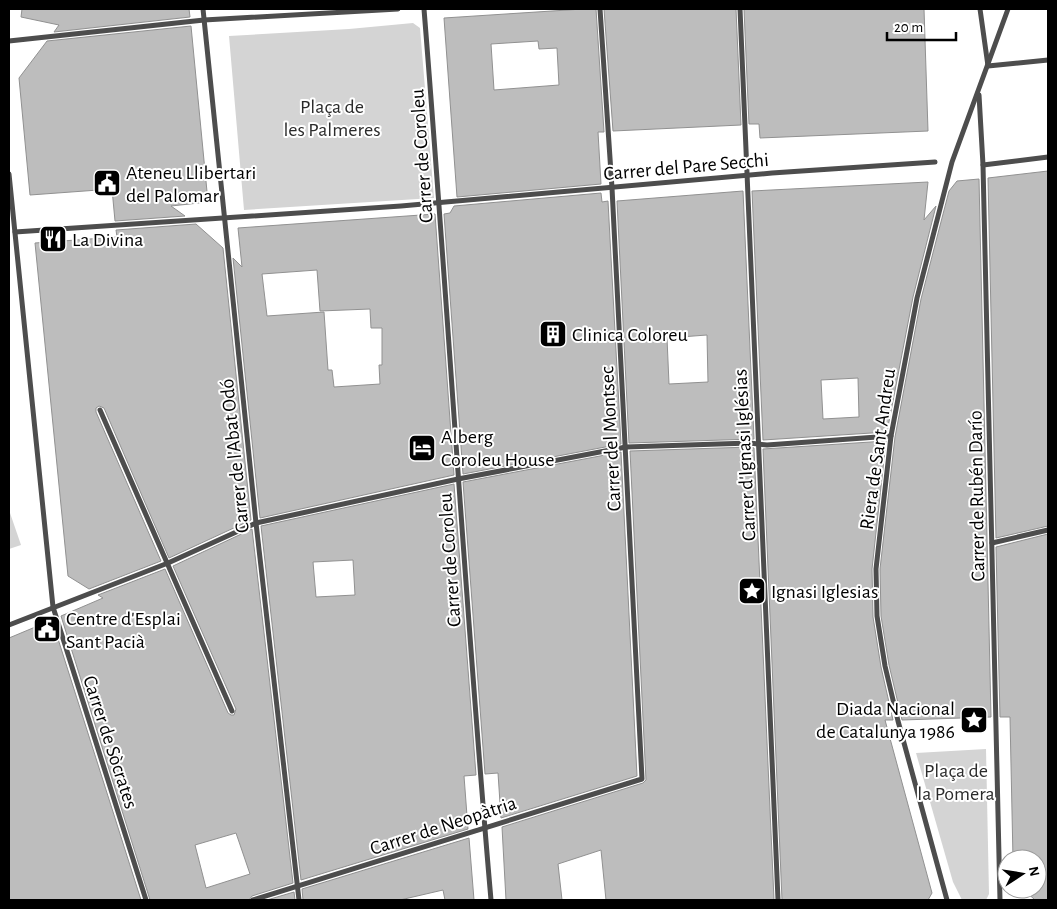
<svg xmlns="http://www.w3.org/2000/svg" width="1057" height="909" font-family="'Alegreya Sans',sans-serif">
  <rect width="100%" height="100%" fill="#fff"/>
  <g fill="#d4d4d4">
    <path d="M413,23L420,28L434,198L244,210L229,36L349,29Z"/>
    <path d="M9,510L21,545L9,549Z"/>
    <path d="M986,749L989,894L986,900H962L953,882L916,753Z"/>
  </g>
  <g fill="#bdbdbd" stroke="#919191" fill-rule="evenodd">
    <path d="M22,9H189L190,17L54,32L59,25L21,17Z"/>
    <path d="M583,9H596L604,132H598L601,184L457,197L444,18ZM538,41L539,49L557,48L559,85L494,90L491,44Z"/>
    <path d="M604,9H736L741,125L613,131Z"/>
    <path d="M744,9H924L928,131L760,138L759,124H749Z"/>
    <path d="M191,26L208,202L171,206L185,216L115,221L112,189L30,195L19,78L47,41Z"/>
    <path d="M1048,171V526L996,538L988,178Z"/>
    <path d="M979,179L991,717L902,720L889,665L881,616L880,569L895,437L921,299L949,191L957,181Z"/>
    <path d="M928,182L924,220L936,206L913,297L887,432L763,440L752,191ZM858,378L859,417L823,419L821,380Z"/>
    <path d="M743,191L754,439L629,443L617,201ZM707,335L708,382L669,384L667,338Z"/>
    <path d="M601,193L602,202L608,201L621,444L463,474L444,214L450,213L454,206Z"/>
    <path d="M435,214L454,475L260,518L233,258L242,267L238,228ZM317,270L320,311L370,309L371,328H382V365H379L380,384L334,387L332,370H328L324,312L267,316L262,274Z"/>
    <path d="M196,224L223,248L251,520L169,558L104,408L99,406L96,408V412L161,561L89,589L68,576L35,243L117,237L116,230Z"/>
    <path d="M886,441L872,569L873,617L881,667L893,720H885L932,893L928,900H782L763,449Z"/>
    <path d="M750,447L754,448L774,900H606L601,850L558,864L562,900H506L502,827L643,783L646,780L630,451Z"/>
    <path d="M621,452L637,776L501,818L498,773L485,774L463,482Z"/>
    <path d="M454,484L476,775L464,776L468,829L301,880L261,526ZM353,560L355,595L316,597L313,562Z"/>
    <path d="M252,529L293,883L252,896L249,900H150L61,616L103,598L98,595L165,569L228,713L231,715H234L236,709L173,566ZM236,833L250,874L206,888L195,845Z"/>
    <path d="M1048,534V900H1035L1023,889H1037V859H1013L1010,717H1000L996,547Z"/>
    <path d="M52,620L141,900H9V638Z"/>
    <path d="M469,838L474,900H445L443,890L400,900H303L302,889Z"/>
    <path d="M294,892L295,900H267Z"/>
  </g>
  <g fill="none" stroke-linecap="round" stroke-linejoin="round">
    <g stroke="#4d4d4d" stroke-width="5">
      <path d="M203,9L256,523L299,900"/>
      <path d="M424,9C448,306 465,603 491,900"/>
      <path d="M740,9L778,900"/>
      <path d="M980,9L988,66L1048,60"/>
      <path d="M9,41L204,20L398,9"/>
      <path d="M979,95L983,165L1000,900"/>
      <path d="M983,165L1048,157"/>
      <path d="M9,174L53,607L146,900"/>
      <path d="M15,232L401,206L772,173L935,162"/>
      <path d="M100,410L232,711"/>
      <path d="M992,543L1048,530"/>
      <path d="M9,625L168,563L256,523L458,479L626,447L750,443L767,445L891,436"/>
      <path d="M253,900L642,779L612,188L600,9"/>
      <path d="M947,900L898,721L885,666L877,616L876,569L891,436L917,298L952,162L1008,9"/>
    </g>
  </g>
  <defs>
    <g id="civic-square" transform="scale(1.4375)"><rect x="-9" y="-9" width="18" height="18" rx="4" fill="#000" stroke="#fff"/><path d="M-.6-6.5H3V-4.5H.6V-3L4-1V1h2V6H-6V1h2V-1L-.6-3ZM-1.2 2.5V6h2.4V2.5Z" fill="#fff"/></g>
    <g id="restaurant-square" transform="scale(1.4375)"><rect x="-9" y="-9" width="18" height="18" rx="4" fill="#000" stroke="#fff"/><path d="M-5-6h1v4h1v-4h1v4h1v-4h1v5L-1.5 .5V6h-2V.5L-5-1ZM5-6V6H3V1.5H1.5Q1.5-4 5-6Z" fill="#fff"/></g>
    <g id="building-square" transform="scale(1.4375)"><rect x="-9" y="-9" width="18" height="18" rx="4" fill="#000" stroke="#fff"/><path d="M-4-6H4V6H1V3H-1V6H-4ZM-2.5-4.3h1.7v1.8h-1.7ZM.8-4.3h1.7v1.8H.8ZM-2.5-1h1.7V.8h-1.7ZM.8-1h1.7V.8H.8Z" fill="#fff"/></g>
    <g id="hotel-square" transform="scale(1.4375)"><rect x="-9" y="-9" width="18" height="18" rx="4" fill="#000" stroke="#fff"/><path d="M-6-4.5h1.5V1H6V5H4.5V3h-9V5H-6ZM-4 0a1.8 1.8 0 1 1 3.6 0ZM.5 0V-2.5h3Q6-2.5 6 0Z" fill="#fff"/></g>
    <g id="sight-square" transform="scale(1.4375)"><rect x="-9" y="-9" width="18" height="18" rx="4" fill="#000" stroke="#fff"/><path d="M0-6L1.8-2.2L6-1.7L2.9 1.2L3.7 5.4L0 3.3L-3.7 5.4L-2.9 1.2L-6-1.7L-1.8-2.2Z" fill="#fff"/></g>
  </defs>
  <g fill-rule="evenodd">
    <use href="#civic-square" x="107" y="183"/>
    <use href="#restaurant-square" x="53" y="239"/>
    <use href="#building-square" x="553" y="334"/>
    <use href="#hotel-square" x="422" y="448"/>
    <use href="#sight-square" x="752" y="591"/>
    <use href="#civic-square" x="47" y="629"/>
    <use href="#sight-square" x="974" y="720"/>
  </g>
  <g text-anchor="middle" stroke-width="4" stroke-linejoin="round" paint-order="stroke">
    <g font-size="20" fill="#2b2b2b" stroke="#fff">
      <text x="332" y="113">Plaça de<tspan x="332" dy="23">les Palmeres</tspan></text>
      <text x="956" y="777">Plaça de<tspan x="956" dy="23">la Pomera</tspan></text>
    </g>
    <g font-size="20" fill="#000" stroke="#fff">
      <text transform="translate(421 156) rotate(-94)" y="7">Carrer de Coroleu</text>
      <text transform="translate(686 166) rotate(-5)" y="7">Carrer del Pare Secchi</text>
      <text transform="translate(610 439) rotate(-93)" y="7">Carrer del Montsec</text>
      <text transform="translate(877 449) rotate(-82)" y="7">Riera de Sant Andreu</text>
      <text transform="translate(744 455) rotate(-93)" y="7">Carrer d'Ignasi Iglésias</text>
      <text transform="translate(234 456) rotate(-96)" y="7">Carrer de l'Abat Odó</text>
      <text transform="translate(976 496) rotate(-91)" y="7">Carrer de Rubén Darío</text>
      <text transform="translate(449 560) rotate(-94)" y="7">Carrer de Coroleu</text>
      <text transform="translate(111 742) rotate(72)" y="7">Carrer de Sòcrates</text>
      <text transform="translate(443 825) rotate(-18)" y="7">Carrer de Neopàtria</text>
    </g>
    <g font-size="20" fill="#000" stroke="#fff" text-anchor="start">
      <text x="126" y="179">Ateneu Llibertari<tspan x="126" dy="23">del Palomar</tspan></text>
      <text x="72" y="246">La Divina</text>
      <text x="572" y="341">Clinica Coloreu</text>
      <text x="441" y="443">Alberg<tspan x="441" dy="23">Coroleu House</tspan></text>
      <text x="771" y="598">Ignasi Iglesias</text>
      <text x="66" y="625">Centre d'Esplai<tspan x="66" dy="23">Sant Pacià</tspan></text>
      <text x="955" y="715" text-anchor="end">Diada Nacional<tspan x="955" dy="23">de Catalunya 1986</tspan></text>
    </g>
  </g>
  <rect width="1057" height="909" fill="none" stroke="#000000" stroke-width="20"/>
  <g transform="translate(1022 874) rotate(78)"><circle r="24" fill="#ffffff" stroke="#999999"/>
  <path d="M0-4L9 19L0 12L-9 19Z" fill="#000000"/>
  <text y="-8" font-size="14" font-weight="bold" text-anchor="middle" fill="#000000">N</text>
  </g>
  <path d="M887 32v8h69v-8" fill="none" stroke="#000000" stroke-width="2.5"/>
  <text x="894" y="32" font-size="15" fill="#000000" stroke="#ffffff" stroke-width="4" paint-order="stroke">20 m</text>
</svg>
